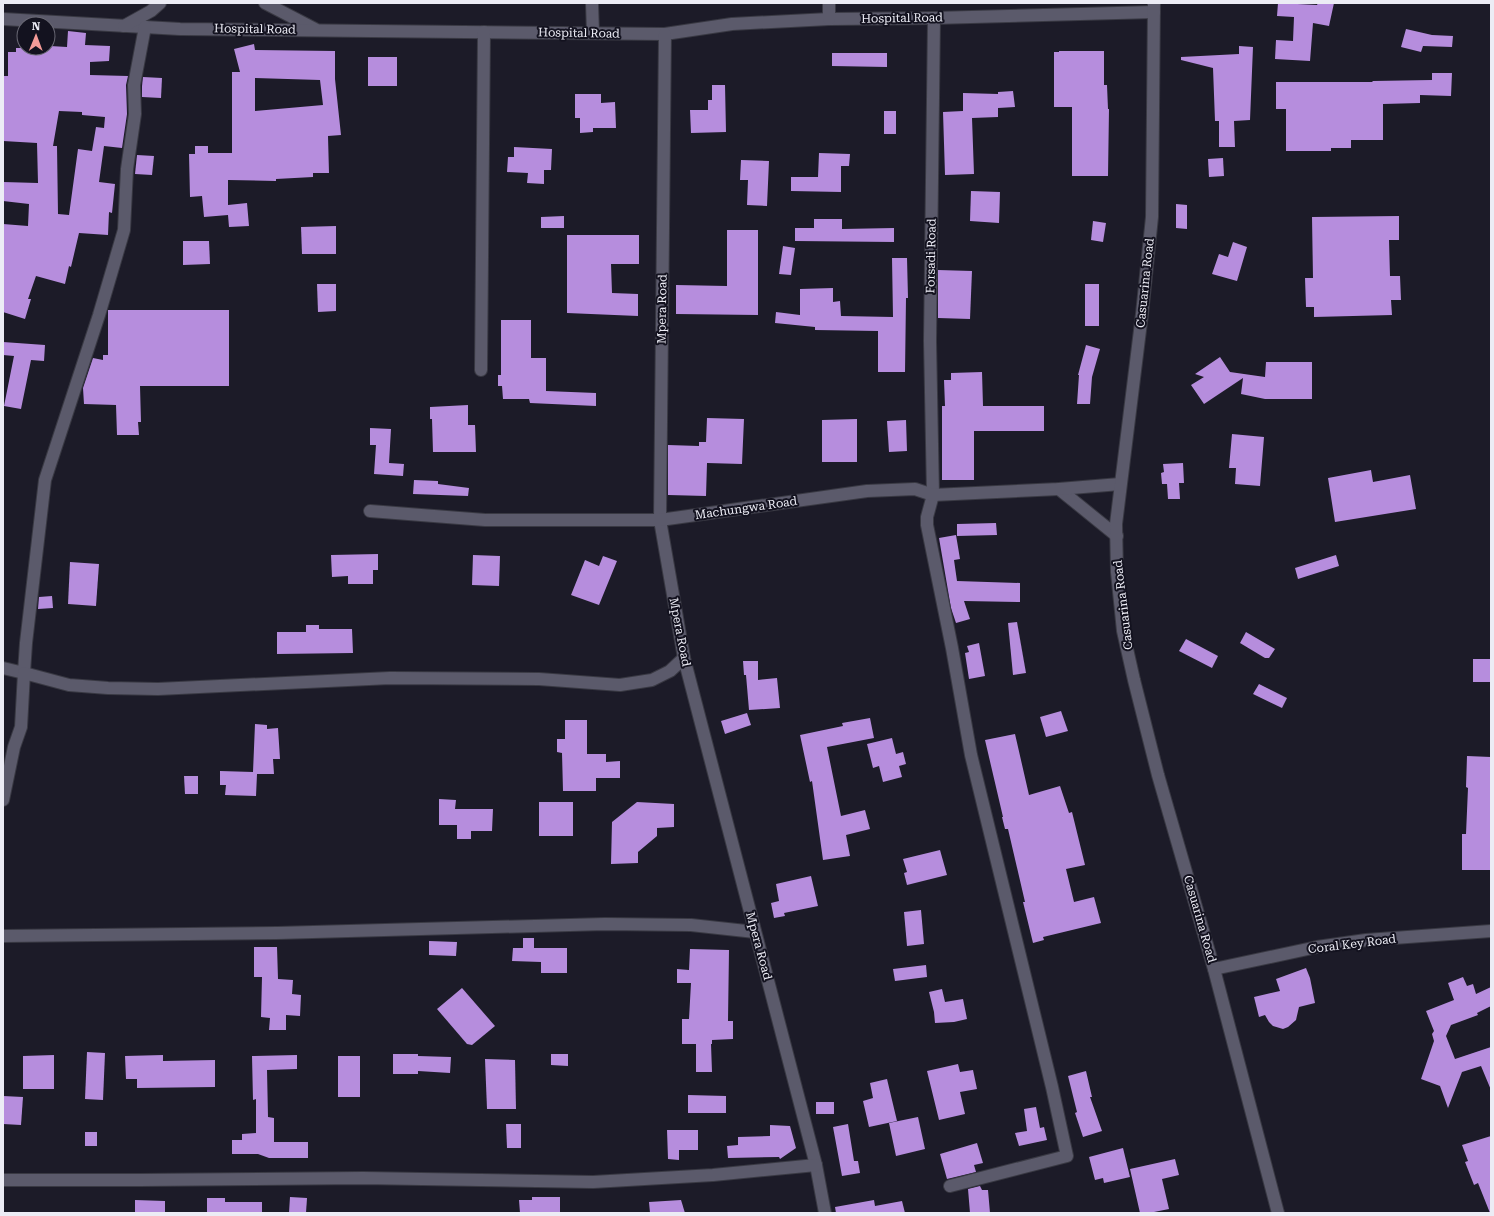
<svg xmlns="http://www.w3.org/2000/svg" width="1494" height="1216" font-family="'Roboto Serif',serif">
  <rect width="100%" height="100%" fill="#1c1b28"/>
  <g fill="#b68ddd" fill-rule="evenodd">
    <path d="M1278,3L1317,5L1318,3H1334L1329,26L1313,23L1310,61L1275,59L1276,40L1293,41L1294,17L1277,16Z"/>
    <path d="M1406,29L1432,35L1453,36L1452,47L1423,46L1421,52L1401,47Z"/>
    <path d="M68,31L86,33L85,45L110,46L109,61L90,62V75L128,76L126,85L127,114L122,148L104,146L99,182L115,184L112,213L109,212L108,235L79,233L71,267L69,266L65,284L36,276L28,299H31L25,319L3,312V224L28,226L29,204L3,201V182L38,183L37,143L3,141V76H8V52H16V48H50V46L67,47ZM59,111L82,112V115L105,117L104,128L96,127L92,151L78,149L69,215L58,214L57,146H53Z"/>
    <path d="M254,44L255,50L335,51V79L341,135L328,136L329,173H313V177L276,179V181L228,180V205L247,203L249,226L229,227L228,215L204,217L202,196L190,197L189,154H195V146H208V153H232V72H240L234,49ZM255,78L320,80L323,105L255,111Z"/>
    <path d="M1239,46L1253,47L1250,120L1234,121L1235,147H1219V121H1215L1213,68L1181,60V57L1239,54Z"/>
    <path d="M1059,51H1104V85H1107L1108,109H1109L1108,176H1072V107H1054V52H1059Z"/>
    <path d="M832,53H887V67L832,66Z"/>
    <rect x="368" y="57" width="29" height="29"/>
    <path d="M1432,73H1452L1451,96L1420,95V103L1383,104V140H1351V148H1331V151H1286V109H1276V82H1372L1373,81L1432,80Z"/>
    <path d="M143,77L162,78L161,98L142,97V86Z"/>
    <path d="M712,85H725L726,132L691,133L690,110H708V100H712Z"/>
    <path d="M1013,91L1015,107L998,108V117L972,118L974,174L945,175L943,112L963,111V93L998,94V92Z"/>
    <path d="M575,94H601V103L615,102L616,128H593V132L580,133V118H575Z"/>
    <rect x="884" y="111" width="12" height="23"/>
    <path d="M514,147L552,149L551,170H544V184L527,183L528,173L507,172L508,157H514Z"/>
    <path d="M819,153L850,154L849,166H841V192L791,191V177H818Z"/>
    <path d="M137,155L154,156L152,175L135,174Z"/>
    <path d="M1223,158L1224,176L1209,177L1208,159Z"/>
    <path d="M741,160L769,161L767,206L747,205L748,180H740Z"/>
    <path d="M971,191L1000,192L999,223L970,221Z"/>
    <path d="M1176,204L1187,205V229L1176,228Z"/>
    <path d="M564,216V228H541V217Z"/>
    <path d="M1399,216V240H1389L1390,276H1400L1401,300H1391L1392,315L1314,317V307H1306L1305,278H1313L1312,217Z"/>
    <path d="M814,219H842V229L894,228V242L795,241V228H814Z"/>
    <path d="M1093,221L1106,223L1103,242L1091,240Z"/>
    <path d="M336,226V254H302L301,227Z"/>
    <path d="M727,230H758V315L676,314V285L727,286Z"/>
    <path d="M567,235H639V264H611L612,293L638,294V316L567,313Z"/>
    <path d="M183,241H209L210,264L183,265Z"/>
    <path d="M1233,242L1247,247L1237,281L1212,274L1219,254L1228,257Z"/>
    <path d="M783,246L795,248L791,275L779,274Z"/>
    <path d="M892,258H907L908,298H906L905,372H878V331L815,330V327L775,323L776,312L800,315V289L833,288V302L840,301L841,316L893,317Z"/>
    <path d="M938,270L972,271L970,319L938,318Z"/>
    <path d="M317,284H336V311L318,312Z"/>
    <rect x="1085" y="284" width="14" height="42"/>
    <path d="M108,310H229V386H140L141,422H138L139,435H117L116,405L84,404L83,388L93,358L103,360V355H108Z"/>
    <path d="M501,320H531V358H546V391L596,393V406L530,403L529,399H503L502,386H498V375H501Z"/>
    <path d="M3,342L45,345L44,361L31,360L21,409L4,406L14,356L3,355Z"/>
    <path d="M1086,345L1100,349L1092,377L1090,404H1077L1079,375H1078Z"/>
    <path d="M1220,357L1230,372L1265,377L1266,362H1312V399H1265L1241,394L1243,378L1204,404L1191,385L1204,377L1195,374Z"/>
    <path d="M982,372L983,406H1044V431H974V480H942V406H945L944,380H951V373Z"/>
    <path d="M468,405V425H475L476,452H433L432,419H430V407Z"/>
    <path d="M707,418L744,419L742,464L707,463L706,496L668,495V445L699,446V442H706Z"/>
    <path d="M857,419V462H822V420Z"/>
    <path d="M906,420L907,451L889,452L887,421Z"/>
    <path d="M370,428L391,429L389,463L404,464L403,476L374,474L376,445H370Z"/>
    <path d="M1232,434L1264,437L1260,486L1235,484L1236,468H1229Z"/>
    <path d="M1183,463L1184,483H1179L1180,499H1168L1167,484H1162L1161,473L1164,472L1163,464Z"/>
    <path d="M1371,470L1373,482L1410,475L1416,509L1335,522L1328,478Z"/>
    <path d="M414,480L438,481V484L469,488L468,496L413,494Z"/>
    <path d="M996,523L997,535L957,536V524Z"/>
    <path d="M956,535L960,559L954,560L957,581L1020,583V602L964,601L970,619L956,623L951,608L939,538Z"/>
    <path d="M378,554V570H373V584H348V576L332,577L331,555Z"/>
    <path d="M473,555L500,556L499,586L472,585Z"/>
    <path d="M1336,555L1339,566L1298,579L1295,568Z"/>
    <path d="M603,556L617,561L599,605L571,595L585,560L599,566Z"/>
    <path d="M70,562L99,564L96,606L68,604Z"/>
    <path d="M52,596L53,608L38,609L39,597Z"/>
    <path d="M1017,622L1026,673L1013,675L1008,623Z"/>
    <path d="M306,625H319V629H352L353,653L277,654V632H306Z"/>
    <path d="M1246,632L1275,649L1269,658H1265L1240,643Z"/>
    <path d="M1186,639L1218,656L1212,668L1179,651Z"/>
    <path d="M979,643L985,676L969,679L965,653L969,652L967,646Z"/>
    <rect x="1473" y="659" width="18" height="23"/>
    <path d="M743,661H758V680L777,678L780,708L749,710L746,675H744Z"/>
    <path d="M1259,684L1287,698L1282,708L1253,694Z"/>
    <path d="M1061,711L1068,731L1046,737L1040,717Z"/>
    <path d="M747,713L751,725L725,734L721,721Z"/>
    <path d="M870,718L874,738L827,747L841,816L865,810L870,829L846,835L850,856L823,860L812,781L810,782L800,735L843,726L842,723Z"/>
    <path d="M565,720H587V754H606V762L620,761V778H596V791H563L562,753L557,752V739H565Z"/>
    <path d="M255,724L267,725V729L278,728L280,759H273L274,774H257L256,796L225,795L226,785H220V771L253,772Z"/>
    <path d="M1015,734L1029,795L1060,786L1069,813L1072,812L1085,865L1066,869L1074,902L1094,897L1101,923L1043,937L1044,940L1033,943L1023,902H1025L1008,829H1005L1002,817H1003L985,740Z"/>
    <path d="M892,738L896,754L903,752L906,764L899,766L902,777L883,782L879,766L873,768L867,744Z"/>
    <path d="M1467,756L1491,757V870H1462V834H1466L1468,788L1466,787Z"/>
    <path d="M184,776H198V794H185Z"/>
    <path d="M439,799L456,800L455,809H493L492,831H471V839H457V825H439Z"/>
    <rect x="539" y="802" width="34" height="34"/>
    <path d="M637,802L674,804V827L657,828V836L638,852V863L611,864L612,822Z"/>
    <path d="M940,850L947,875L907,885L904,873L907,872L903,859Z"/>
    <path d="M811,876L818,906L784,913L785,916L774,918L771,903L779,901L776,884Z"/>
    <path d="M921,910L924,944L907,946L904,912Z"/>
    <path d="M523,938H534V948H567V973H541V962L512,961L513,948H523Z"/>
    <path d="M429,941L457,942L456,956L429,955Z"/>
    <path d="M254,947H277L278,979L293,980L292,994L301,995L300,1016L286,1015V1030H269L270,1018L261,1017L262,977H254Z"/>
    <path d="M690,949L729,950L728,1021H733V1039L712,1040V1044H711L712,1072H696V1044H682V1019H689L691,983H677V969L689,970Z"/>
    <path d="M926,965L927,977L895,981L893,969Z"/>
    <path d="M1306,968L1310,978L1315,1003L1299,1007L1296,1020L1288,1027L1283,1029L1273,1026L1269,1022L1265,1015L1259,1017L1254,997L1280,991L1276,979Z"/>
    <path d="M1463,977L1467,986L1473,984L1476,994L1491,987V1006L1477,1013L1478,1015L1451,1025L1446,1036L1455,1059L1491,1047V1090L1481,1066L1462,1072L1448,1108L1440,1086L1421,1079L1434,1041L1432,1034L1434,1031L1426,1011L1454,1000L1448,983Z"/>
    <path d="M462,988L495,1026L472,1045L467,1044L437,1009Z"/>
    <path d="M942,989L945,1002L963,999L967,1019L954,1022L935,1023L934,1012L929,992Z"/>
    <path d="M87,1052L105,1053L103,1100L85,1099Z"/>
    <path d="M393,1054H418V1056L451,1057L450,1073L418,1071V1074H393Z"/>
    <path d="M551,1054H568V1066L551,1065Z"/>
    <path d="M54,1055V1089H23V1056Z"/>
    <path d="M163,1055V1061L215,1060V1087L137,1088V1079H126L125,1056Z"/>
    <path d="M297,1055V1069L267,1070L268,1117L274,1118V1142H308V1158H269L258,1154H232V1140H242V1134L256,1133V1099L253,1100L252,1056Z"/>
    <rect x="338" y="1056" width="22" height="41"/>
    <path d="M485,1059L515,1060L516,1109H487Z"/>
    <path d="M958,1064L960,1072L973,1070L977,1089L960,1092L965,1114L939,1120L927,1071Z"/>
    <path d="M1086,1071L1092,1097H1090L1102,1131L1083,1137L1075,1113L1077,1112L1068,1076Z"/>
    <path d="M887,1079L897,1121L869,1127L863,1101L873,1098L870,1083Z"/>
    <path d="M688,1095L726,1096V1113H688Z"/>
    <path d="M3,1096L23,1097L21,1125L3,1124Z"/>
    <rect x="816" y="1102" width="18" height="12"/>
    <path d="M1036,1107L1040,1128L1044,1127L1047,1140L1019,1146L1015,1133L1027,1131L1024,1109Z"/>
    <path d="M918,1117L925,1149L896,1156L889,1123Z"/>
    <path d="M506,1124H521V1148H507Z"/>
    <path d="M848,1124L854,1161H858L860,1173L842,1176L833,1127Z"/>
    <path d="M770,1125L790,1126L796,1148L780,1159L779,1157L728,1158L727,1146L738,1145V1137L770,1136Z"/>
    <path d="M667,1130H698V1150H679V1160L668,1159Z"/>
    <rect x="85" y="1132" width="12" height="14"/>
    <path d="M1491,1136V1213H1490L1478,1183L1474,1185L1465,1162L1468,1161L1462,1145Z"/>
    <path d="M977,1143L983,1163L974,1165L976,1172L947,1179L940,1154Z"/>
    <path d="M1123,1148L1130,1177L1104,1183L1103,1178L1095,1180L1089,1157Z"/>
    <path d="M1175,1159L1179,1175L1162,1179L1169,1209L1149,1213H1140L1130,1169Z"/>
    <path d="M980,1186L982,1190H988L990,1213H970L968,1189Z"/>
    <path d="M290,1197L307,1198L306,1213H289Z"/>
    <path d="M532,1197H560V1213H520L519,1200H532Z"/>
    <path d="M207,1198H225V1202H262V1213H207Z"/>
    <path d="M135,1200L165,1201V1213H135Z"/>
    <path d="M681,1200L685,1213H650L649,1202Z"/>
    <path d="M874,1200L875,1206L902,1201L905,1213H836L835,1207Z"/>
  </g>
  <g fill="none" stroke-linecap="round" stroke-linejoin="round">
    <g stroke="#393943" stroke-width="14">
      <g id="minor">
        <path d="M265,3L315,29"/>
        <path d="M592,3L593,33"/>
        <path d="M934,18L930,341L933,495L927,517V525L952,648L971,755L1052,1087L1067,1156L950,1186"/>
        <path d="M3,19L180,29L665,34L732,24L829,19L934,18L1154,12"/>
        <path d="M829,19V3"/>
        <path d="M124,26L151,11L160,3"/>
        <path d="M665,34L660,520L684,658L816,1165L825,1213"/>
        <path d="M481,370L484,32"/>
        <path d="M1059,489L1117,536"/>
        <path d="M370,511L485,520H660L867,491L915,489L933,495L1059,489L1120,484"/>
        <path d="M3,668L24,673L26,643L45,480L99,315L124,230L127,169L135,114L134,85L145,27"/>
        <path d="M3,800L14,747L21,727L24,673L69,685L108,688L158,689L390,678L539,679L620,685L652,680L670,671L684,658"/>
        <path d="M3,936L277,933L605,924L691,925L755,932"/>
        <path d="M1214,969L1317,947L1366,940L1491,931"/>
        <path d="M3,1180H139L363,1178L593,1182L713,1175L816,1165"/>
      </g>
    </g>
    <g stroke="#393943" stroke-width="14">
      <path id="tertiary" d="M1154,3L1152,217L1142,314L1116,524L1117,572L1123,631L1134,680L1158,775L1214,969L1278,1213"/>
    </g>
    <use href="#minor" stroke="#5b5a6b" stroke-width="12"/>
    <use href="#tertiary" stroke="#5b5a6b" stroke-width="12"/>
  </g>
  <g text-anchor="middle" stroke-width="4" stroke-linejoin="round" paint-order="stroke">
    <g font-size="12" fill="#ececf5" stroke="#13121f">
      <text transform="translate(902 18) rotate(-1)" y="4">Hospital Road</text>
      <text transform="translate(255 29) rotate(1)" y="4">Hospital Road</text>
      <text transform="translate(579 33) rotate(1)" y="4">Hospital Road</text>
      <text transform="translate(931 256) rotate(-89)" y="4">Forsadi Road</text>
      <text transform="translate(1145 283) rotate(-84)" y="4">Casuarina Road</text>
      <text transform="translate(662 309) rotate(-89)" y="4">Mpera Road</text>
      <text transform="translate(746 508) rotate(-8)" y="4">Machungwa Road</text>
      <text transform="translate(1123 605) rotate(-97)" y="4">Casuarina Road</text>
      <text transform="translate(680 632) rotate(79)" y="4">Mpera Road</text>
      <text transform="translate(1200 919) rotate(74)" y="4">Casuarina Road</text>
      <text transform="translate(1352 944) rotate(-7)" y="4">Coral Key Road</text>
      <text transform="translate(759 946) rotate(75)" y="4">Mpera Road</text>
    </g>
  </g>
  <rect width="1494" height="1216" fill="none" stroke="#ececf5" stroke-width="8"/>
  <g transform="translate(36 36) rotate(1)"><circle r="19" fill="#13121f" stroke="#6a6975"/>
  <path d="M0-3L7 15L0 10L-7 15Z" fill="#f59b98"/>
  <text y="-6" font-size="11" font-weight="bold" text-anchor="middle" fill="#ececf5">N</text>
  </g>
</svg>
